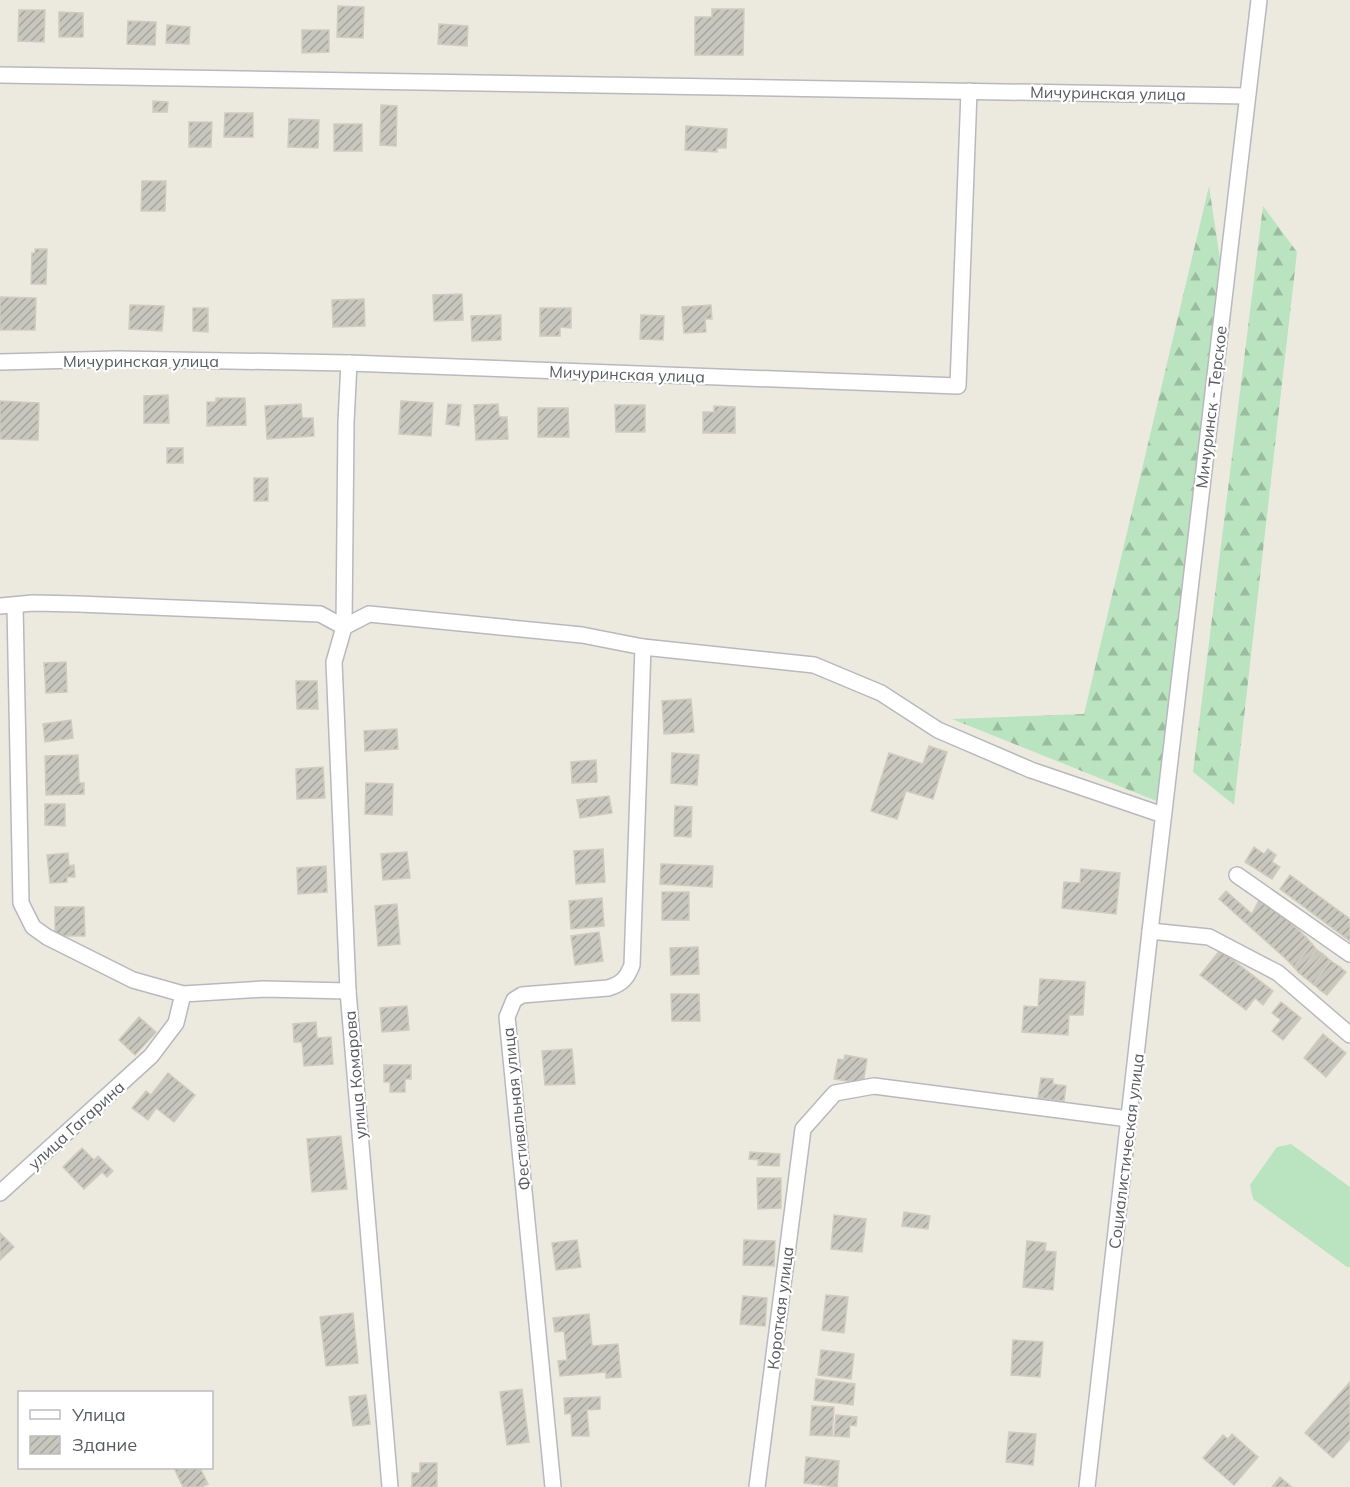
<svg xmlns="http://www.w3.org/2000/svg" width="1350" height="1487" font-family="Mulish,sans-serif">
  <defs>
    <pattern id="forest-firs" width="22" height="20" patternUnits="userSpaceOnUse" patternTransform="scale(1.5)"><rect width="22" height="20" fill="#bae4bf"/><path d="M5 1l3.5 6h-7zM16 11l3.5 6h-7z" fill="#9abc9f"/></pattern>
    <pattern id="building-hatch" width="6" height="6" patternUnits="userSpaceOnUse" patternTransform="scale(1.5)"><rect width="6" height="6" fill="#c8c7be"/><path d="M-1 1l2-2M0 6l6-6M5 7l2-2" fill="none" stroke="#a5a59e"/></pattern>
  </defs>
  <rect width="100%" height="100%" fill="#eceadf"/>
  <path fill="#bae4bf" d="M1291,1144L1350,1187V1267H1347L1253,1199L1250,1185L1277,1147Z"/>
  <g fill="url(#forest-firs)">
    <path d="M1209,186L1220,259L1159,802L952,719L1084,714Z"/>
    <path d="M1263,206L1297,252L1234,805L1193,772Z"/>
  </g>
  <g fill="url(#building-hatch)" stroke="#d0ccbd" stroke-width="1.5">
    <path d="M338,6L364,7L363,38L337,37Z"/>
    <path d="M712,9H744L743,55H695V17H712Z"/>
    <path d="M19,10H45L44,42L18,41Z"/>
    <path d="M59,12L83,13V37H59Z"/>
    <path d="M128,21L156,22L155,45L127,44Z"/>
    <path d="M439,24L468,26L467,46L438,44Z"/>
    <path d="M167,25L190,27L189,44L166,43Z"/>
    <path d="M302,30H329V52L302,53Z"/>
    <path d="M153,101L168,102L167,112H153Z"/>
    <path d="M381,105L397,106L396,146L380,145Z"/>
    <path d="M225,113H253V137H224Z"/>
    <path d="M289,119L319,120L318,148L288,147Z"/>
    <path d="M189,122H212L211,147H189Z"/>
    <rect x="334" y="124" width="28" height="27"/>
    <path d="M686,126L727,129L726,148H717V152L685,150Z"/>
    <path d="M142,181H166L165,211H141Z"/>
    <path d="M35,249H47L46,284H31L32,253H35Z"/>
    <path d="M462,294L463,320L434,321L433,295Z"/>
    <path d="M0,297L36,298L35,330H0Z"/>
    <path d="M364,299L365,326L333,327L332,300Z"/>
    <path d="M130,305L164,306L162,331L129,329Z"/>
    <path d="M711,305L712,319H705L706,332L684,333L682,307Z"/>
    <path d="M193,308H208V332L193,331Z"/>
    <path d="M540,308H571V328L560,327V336H540Z"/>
    <path d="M501,315V340L472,341L471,316Z"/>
    <path d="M641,315L664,316L663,340L640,339Z"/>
    <path d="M168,395L169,423H144V396Z"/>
    <path d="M216,398H245L246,425L207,426V402H216Z"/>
    <path d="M0,401L39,403L38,440L0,439Z"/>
    <path d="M401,401L433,403L431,436L399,434Z"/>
    <path d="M301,404L302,418H313L314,436L267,439L265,406Z"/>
    <path d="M448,404L461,405L459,426L446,424Z"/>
    <path d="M498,404L499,417H507L508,439L476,440L474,405Z"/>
    <path d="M615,405H645V432H616Z"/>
    <path d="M714,406L735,407V433H703V412H714Z"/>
    <path d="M538,408H568L569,437H538Z"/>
    <rect x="167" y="448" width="16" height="15"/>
    <rect x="254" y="478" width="14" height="23"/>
    <path d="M66,662L67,692L46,693L44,663Z"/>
    <path d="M296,681H317L318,709H297Z"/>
    <path d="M691,699L694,732L664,734L662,701Z"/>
    <path d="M71,720L73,738L45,742L43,724Z"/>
    <path d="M397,729L398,749L365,751L364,731Z"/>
    <path d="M929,746L947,752L933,799L906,791L897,819L871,811L889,753L923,764Z"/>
    <path d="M672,753L699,755L697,785L671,783Z"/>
    <path d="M78,755L79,783H84V794L46,795L45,756Z"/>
    <path d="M596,760L597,782L572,783L571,762Z"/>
    <path d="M323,767L325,798L297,799L296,769Z"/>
    <path d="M366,783L393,784L392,815L365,814Z"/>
    <path d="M609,796L612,813L580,818L577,800Z"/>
    <path d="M45,804H65V826L45,825Z"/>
    <path d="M675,806L692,807L691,837L674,836Z"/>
    <path d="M1254,847L1264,854L1268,849L1276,855L1272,862L1280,867L1272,879L1245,862Z"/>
    <path d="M603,849L605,882L576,884L574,851Z"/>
    <path d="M407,852L410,878L383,880L381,854Z"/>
    <path d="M68,853L69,866L74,865L75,877H67V882L50,883L47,855Z"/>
    <path d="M661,864L713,866L712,887L660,884Z"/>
    <path d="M326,866L327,892L298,894L297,868Z"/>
    <path d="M1081,869L1120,873L1116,914L1062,908L1064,882L1080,883Z"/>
    <path d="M1290,875L1350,919V941L1280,889Z"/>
    <path d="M1226,891L1252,914L1261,896L1306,937L1286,959L1219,899Z"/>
    <rect x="662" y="892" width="27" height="28"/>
    <path d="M602,898L604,926L571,929L569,901Z"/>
    <path d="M397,904L400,944L378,946L375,906Z"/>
    <path d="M55,907H84L85,936H55Z"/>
    <path d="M599,932L603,961L575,965L571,936Z"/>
    <path d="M1306,937L1312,944L1294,967L1286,959Z"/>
    <path d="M1312,944L1317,950L1299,973L1294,967Z"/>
    <path d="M698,947L699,974L671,975L670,948Z"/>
    <path d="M1220,950L1273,991L1263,1005L1255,998L1246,1010L1200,975Z"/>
    <path d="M1317,950L1323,954L1304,977L1299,973Z"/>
    <path d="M1323,954L1331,961L1313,984L1304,977Z"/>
    <path d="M1331,961L1340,967L1320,990L1313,984Z"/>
    <path d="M1340,967L1346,972L1327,995L1320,990Z"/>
    <path d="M1040,979L1085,982L1083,1015H1069L1068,1035L1022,1032L1024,1006L1038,1007Z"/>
    <path d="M671,994H699L700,1021H672Z"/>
    <path d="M1281,1002L1301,1018L1283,1040L1272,1031L1281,1020L1272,1013Z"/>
    <path d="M407,1006L409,1030L382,1032L380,1008Z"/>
    <path d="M139,1017L156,1032L135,1055L119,1040Z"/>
    <path d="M316,1022L317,1038L331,1037L333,1064L304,1066L302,1042H294L293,1024Z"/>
    <path d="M1323,1034L1346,1053L1326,1077L1304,1058Z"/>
    <path d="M572,1049L575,1084L545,1085L542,1051Z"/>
    <path d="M845,1055L867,1059L863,1084L834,1079L838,1059L844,1060Z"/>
    <path d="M384,1065H411V1079H405V1092H390V1082H384Z"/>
    <path d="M168,1073L195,1095L174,1122L156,1108L148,1120L132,1108L146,1091L151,1095Z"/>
    <path d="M1041,1078L1053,1079V1084L1066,1086L1064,1101L1038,1098Z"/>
    <path d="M341,1136L347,1189L312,1192L307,1139Z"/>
    <path d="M82,1148L94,1160L98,1156L113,1171L107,1177L102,1172L84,1189L63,1167Z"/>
    <path d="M750,1152L780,1154L779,1166L758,1165L759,1160L749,1159Z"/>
    <path d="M757,1178H781V1208L758,1209Z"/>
    <path d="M904,1212L930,1216L928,1229L902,1226Z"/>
    <path d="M834,1215L866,1219L862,1252L831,1249Z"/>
    <path d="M0,1233L14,1247L0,1260Z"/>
    <path d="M577,1240L581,1267L556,1270L552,1243Z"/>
    <path d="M744,1240L775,1241L774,1266L743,1265Z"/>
    <path d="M1027,1241L1046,1243L1045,1251L1056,1252L1053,1290L1023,1287Z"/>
    <path d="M826,1295L848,1297L844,1333L822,1330Z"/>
    <path d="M743,1296L767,1298L765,1326L740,1324Z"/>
    <path d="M353,1313L358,1363L326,1366L320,1317Z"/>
    <path d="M589,1314L592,1346L618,1344L621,1377L606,1378V1372L560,1376L558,1361L567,1360L564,1331L555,1332L553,1318Z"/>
    <path d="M1013,1340L1043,1342L1040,1377L1011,1375Z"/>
    <path d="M821,1350L854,1354L851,1379L818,1375Z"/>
    <path d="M816,1379L855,1384L853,1405L814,1400Z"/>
    <path d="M1350,1382V1439L1333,1458L1305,1433Z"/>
    <path d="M522,1389L529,1442L507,1445L500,1392Z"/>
    <path d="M366,1395L370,1424L353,1426L349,1397Z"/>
    <path d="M600,1397V1409L587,1410L589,1436H572L571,1413L565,1414L564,1398Z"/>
    <path d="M812,1406L834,1407L832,1436L810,1435Z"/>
    <path d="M836,1415L857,1417L856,1426L850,1425L849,1437L834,1436Z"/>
    <path d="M1009,1432L1036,1434L1033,1465L1006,1462Z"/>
    <path d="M1232,1434L1258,1457L1234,1485L1203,1458L1223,1435L1228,1439Z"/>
    <path d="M806,1457L839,1461L837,1487L804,1483Z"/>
    <path d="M420,1463H437V1487H412V1473H420Z"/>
    <path d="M174,1468H200L208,1484L201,1487H183Z"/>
    <path d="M1280,1477L1292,1487H1272Z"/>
  </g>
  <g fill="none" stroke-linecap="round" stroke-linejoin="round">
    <g stroke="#b7b9be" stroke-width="18">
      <g id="minor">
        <path d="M0,75L1247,96"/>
        <path d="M0,362L117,359L349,363L958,386L969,91"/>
        <path d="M0,606L33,603L78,604L320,614L344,627L346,422L349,363"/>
        <path d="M15,606L21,903L33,927L47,937L133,980L183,994L264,989L348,991"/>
        <path d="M1237,875L1350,954"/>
        <path d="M1150,931L1209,937L1278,973L1350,1035"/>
        <path d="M0,1193L151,1056L176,1023L183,994"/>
        <path d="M390,1487L348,991L334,662L344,627L369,614L582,635L643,647L814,665L881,693L938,730L1031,770L1163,815"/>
        <path d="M553,1487L507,1017L514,1000L522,995L608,988C622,984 627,978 632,965L643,647"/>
        <path d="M757,1487L803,1129L835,1093L874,1086L1129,1119"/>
        <path d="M1087,1487L1152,914L1259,0"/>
      </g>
    </g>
    <use href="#minor" stroke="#fff" stroke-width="15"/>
  </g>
  <g text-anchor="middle" stroke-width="4.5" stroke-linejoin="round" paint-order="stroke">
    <g font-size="16" fill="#585b60" stroke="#fff">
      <text transform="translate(1108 93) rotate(1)" y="6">Мичуринская улица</text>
      <text x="141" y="367">Мичуринская улица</text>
      <text transform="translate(627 374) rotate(2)" y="6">Мичуринская улица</text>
      <text transform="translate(1211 407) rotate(-83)" y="6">Мичуринск - Терское</text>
      <text transform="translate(355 1075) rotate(-95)" y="6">улица Комарова</text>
      <text transform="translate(516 1109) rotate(-96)" y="6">Фестивальная улица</text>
      <text transform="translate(76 1125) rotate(-42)" y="6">улица Гагарина</text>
      <text transform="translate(1126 1151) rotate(-83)" y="6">Социалистическая улица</text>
      <text transform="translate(780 1308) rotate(-83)" y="6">Короткая улица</text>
    </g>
  </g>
  <rect x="18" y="1391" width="195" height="78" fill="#ffffff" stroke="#bcbdbf" stroke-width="1.5"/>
  <rect x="30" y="1410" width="30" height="9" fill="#ffffff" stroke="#bcbdbf" stroke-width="1.5"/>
  <text x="72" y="1421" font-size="18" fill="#585b60">Улица</text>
  <rect x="30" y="1436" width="30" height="18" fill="url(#building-hatch)" stroke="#bcbdbf" stroke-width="1.5"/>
  <text x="72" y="1451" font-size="18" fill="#585b60">Здание</text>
</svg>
